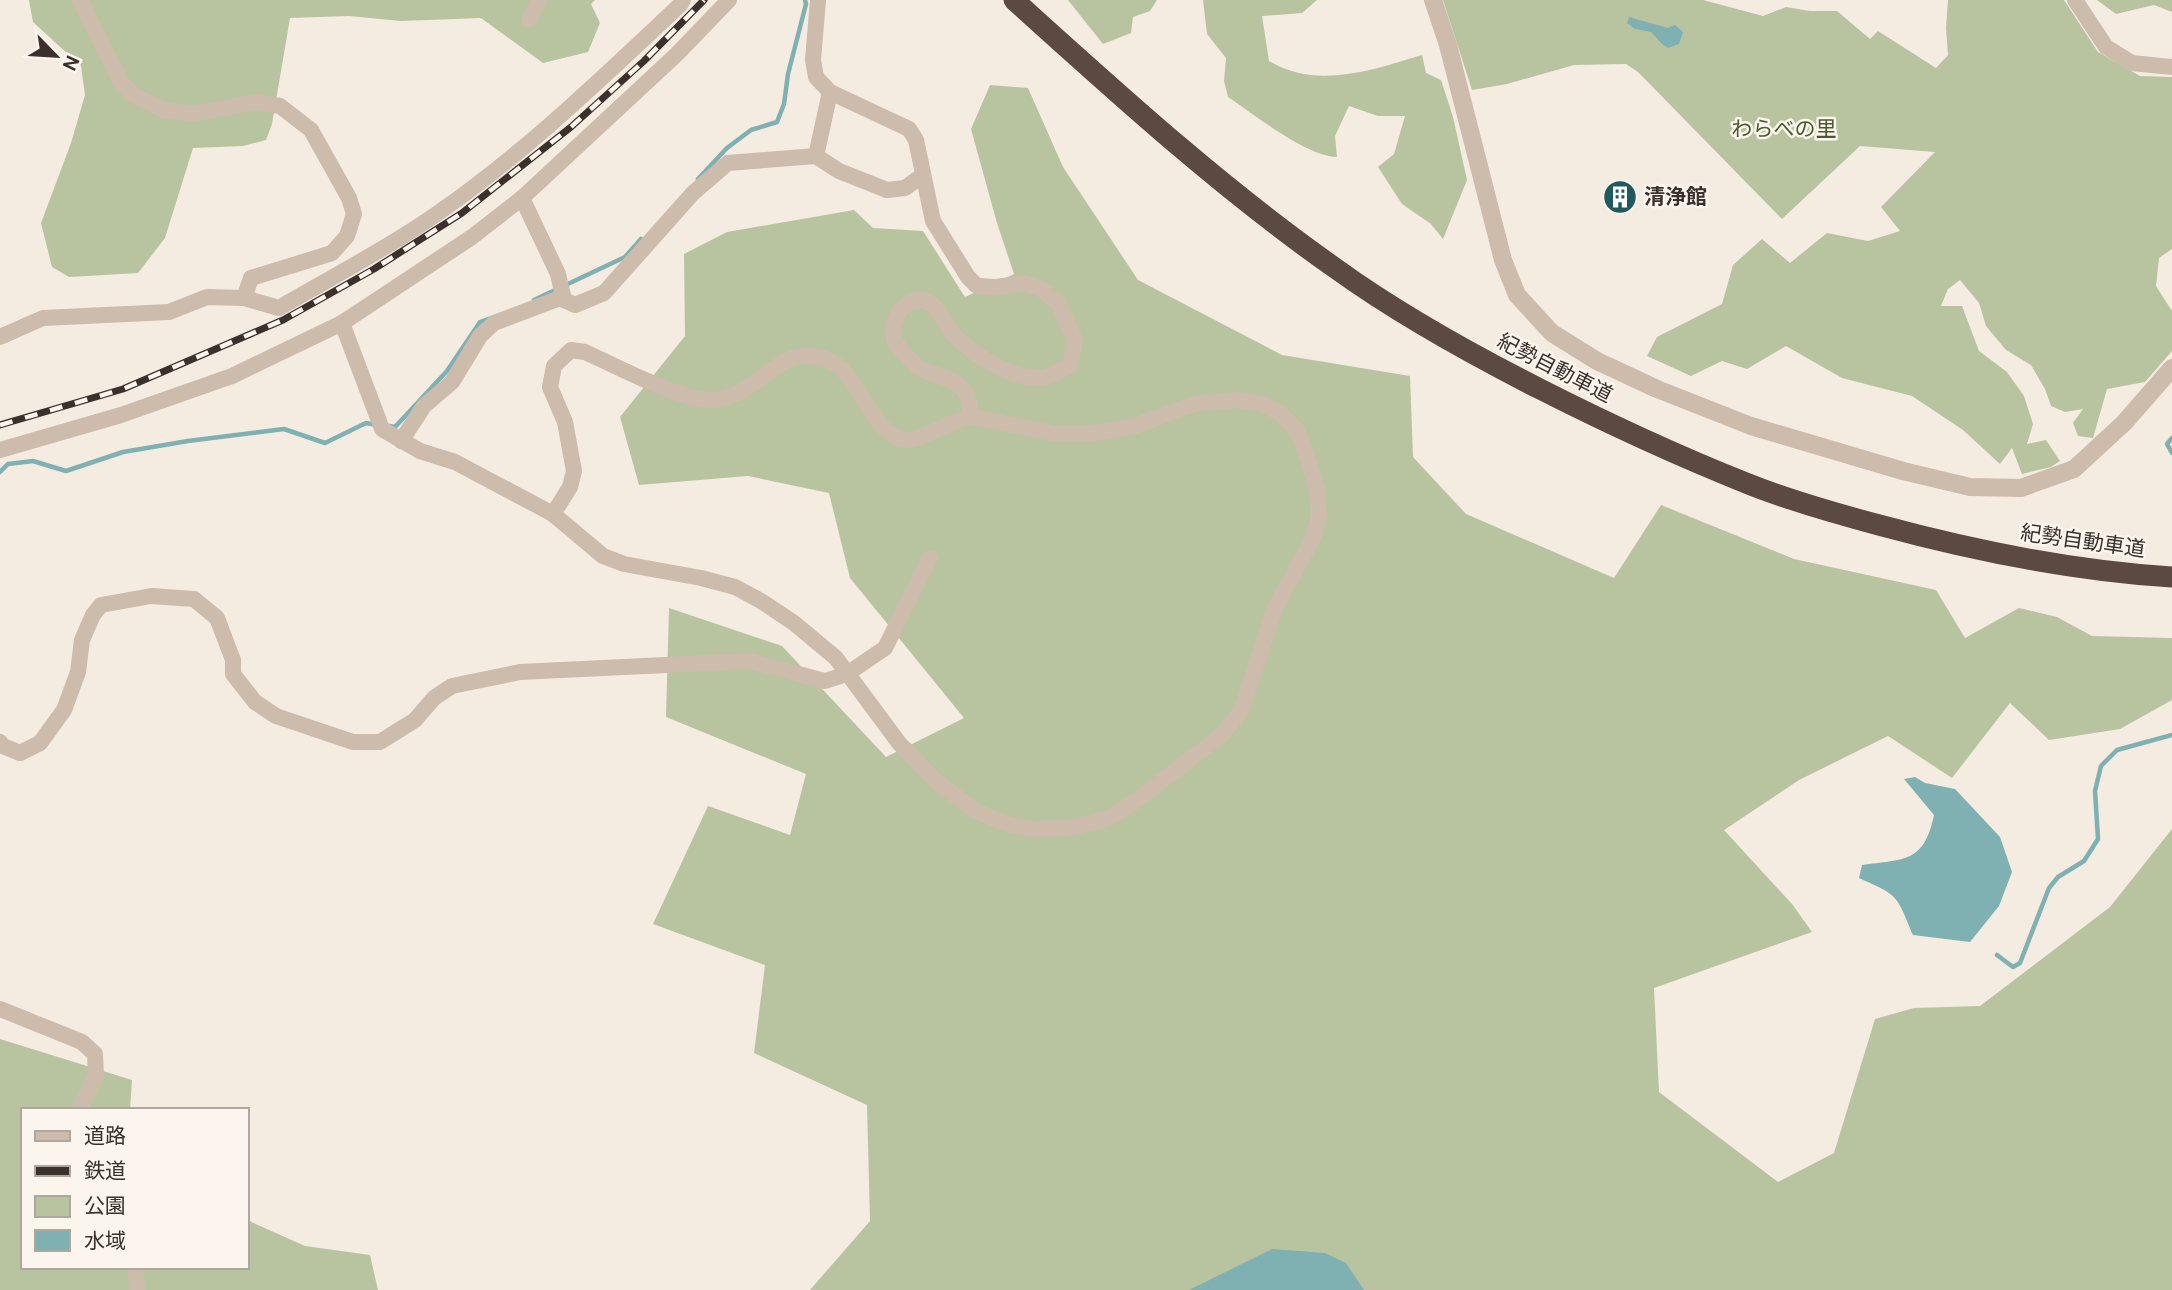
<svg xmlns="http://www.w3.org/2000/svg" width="2172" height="1290" font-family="'DM Sans','Noto Sans JP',sans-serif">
  <rect width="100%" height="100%" fill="#f4ebe1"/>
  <g fill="#b8c4a0">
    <path d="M29,0H595L591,4L600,23L588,52L543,63L481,18L401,21L349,16L290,18L272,124L266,140L243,146L193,148L165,238L138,273L69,277L52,267L41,223L71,143L85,95L81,66L33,22Z"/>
    <path d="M1068,0H1157L1150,11L1133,17L1131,33L1103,44Z"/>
    <path d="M1203,0H1317L1302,13L1262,16L1269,61C1317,90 1372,70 1422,55L1426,73L1441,80L1453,117L1467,180L1443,239L1431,224L1402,204L1378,167L1394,154L1405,116H1378L1349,106L1335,136L1337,157C1306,156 1255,115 1228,97L1224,81L1226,58L1207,34Z"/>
    <path d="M1443,0H1703L1763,16L1786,7L1810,11H1837L1870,39L1878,31L1936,68L1948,55L1946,28L1948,0H2064L2098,52L2140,76L2172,77V249L2159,258L2156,286L2172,311V351L2145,382L2107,389L2093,438L2078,436L2073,423L2083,409L2065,412L2051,406L2045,389L2031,365L2006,350L1986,326L1979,303L1960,280L1948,289L1941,306H1962L1979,351L2007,372L2024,396L2033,424L2027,444L2046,440L2060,461L2051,467L2022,474L2012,448L2000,464L1963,430L1912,396L1842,378L1786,346L1747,369L1722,361L1691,376L1647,356L1657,337L1722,304L1733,265L1762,239L1790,263L1827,233L1868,241L1900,231L1881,207L1935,152L1860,146L1782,219L1638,72L1626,64L1574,65L1507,84L1472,90Z"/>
    <path d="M2097,0H2172V12L2154,5L2116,14Z"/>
    <path d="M990,85L1028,88L1063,167L1138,280L1282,355L1410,376L1413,457L1466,514L1614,578L1661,505L1794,559L1936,590L1965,638L2019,608L2057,617L2092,636L2172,638V700L2120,729L2049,740L2010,703L1952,778L1888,736L1799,780L1724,830L1792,904L1812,932L1654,988L1659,1092L1778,1182L1834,1153L1875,1019L1914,1008L1980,1006L2110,907L2172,829V1290H810L870,1221L867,1105L754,1053L765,965L653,924L708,806L790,835L806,774L666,717L669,608L782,646L886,757L964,718L850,578L829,493L748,476L639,485L620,417L685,336L684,254L727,232L854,210L873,228L923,231L965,297L1014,274L997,223L971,129Z"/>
    <path d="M0,1039L132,1080L130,1110H23V1267H247V1220L305,1246L370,1255L378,1290H0Z"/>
  </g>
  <g fill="#7fb0b2">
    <path d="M1629,17L1668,28L1675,25L1683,32L1679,44L1668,48L1662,44L1651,32L1635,29L1627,23Z"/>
    <path d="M1915,777L1925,783L1955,789L2000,837L2012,872L1999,906L1970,942L1913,935C1896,894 1899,896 1859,878L1862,865C1903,859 1924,864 1934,815L1904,779Z"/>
    <path d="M1272,1249L1325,1253L1346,1263L1364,1290H1189Z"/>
  </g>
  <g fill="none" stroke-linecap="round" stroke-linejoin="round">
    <g stroke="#7fb0b2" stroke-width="4.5">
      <path d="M698,179L727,148L751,130L777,122L784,104L788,74L806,4L805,0"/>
      <path d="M534,300L625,257L641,239"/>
      <path d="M389,426L395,427L447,371L480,322L491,318"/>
      <path d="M2172,438L2167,444L2172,453"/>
      <path d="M0,472L8,464L33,461L66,471L123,452L188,441L284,429L325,443L366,423L377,425"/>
      <path d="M1997,955L2013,967L2020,963L2049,888L2058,877L2084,861L2098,839L2095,791L2101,766L2117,750L2172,735"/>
    </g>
    <g stroke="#cdbbac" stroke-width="16">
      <path d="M80,0L122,84L135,96L164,110L192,114L256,102L280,106L311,130L349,198L354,214L347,236L332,253L251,278L244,298"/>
      <path d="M2075,0L2106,47L2132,63L2172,67"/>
      <path d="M529,20L539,0"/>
      <path d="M816,156L830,92"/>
      <path d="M522,198L558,274L564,300"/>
      <path d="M342,323L382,429L420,451L455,462L553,514L603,556L624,564L701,578L735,587L761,601L794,623L836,658L899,743L937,782L974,810L1006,824L1031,829L1069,828L1107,819L1133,803L1223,734L1242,709L1275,608L1313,538L1319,516L1317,489L1303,444L1296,429L1281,414L1263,404L1238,400L1194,404L1135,426L1090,434H1057L972,417C970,410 970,397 965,392C955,377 932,376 918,367C913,363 908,357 903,352C877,327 908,289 930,303C941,310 947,328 956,337C975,356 1017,383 1046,377C1054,376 1063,369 1070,365L1075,340L1058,303L1040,288L1024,283L997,287L977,286L968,277L933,221L916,140L909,129L830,92L816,77L813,60L818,0"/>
      <path d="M0,337L43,318L169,312L207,297L244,298L279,308C332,277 388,248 438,213C526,152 602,78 680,5L683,0"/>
      <path d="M401,441L424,406L452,382L480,336L494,323L560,298L575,305L604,293L693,193L728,163L816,156L839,171L887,190L905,188L923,175"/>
      <path d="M0,450L121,415L232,376L342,323L472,237L522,198L677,54L729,0"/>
      <path d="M553,514L570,487L574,471L565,422L550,387L554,366L571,350L585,352C614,365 685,403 715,400C721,399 730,396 736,394C754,387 778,361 795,357C800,355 810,356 816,357C861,360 865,436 907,440C921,441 951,419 972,417"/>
      <path d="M0,742L3,746L20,753L40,743L64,710L78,672L82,640L93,615L101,605L151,596L194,599L217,618L233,660V674L255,702L276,716L353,742H380L415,720L434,698L452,686L520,672L749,661L825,681L847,674L885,648L930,558"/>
      <path d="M0,1009L82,1042L95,1054L96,1076L79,1110"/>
      <path d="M134,1267L136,1274L137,1290"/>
    </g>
    <path stroke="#cdbbac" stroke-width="18" d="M1433,0L1448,45L1503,260L1517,295L1552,333L1597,361L1657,389L1751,426L1903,471L1970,487L2021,488L2074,469L2124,423L2172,368"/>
    <path stroke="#5c4a42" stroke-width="21" d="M1014,0C1117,93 1221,188 1335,268C1400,315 1469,353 1540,389C1607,423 1676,455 1746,483C1788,500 1834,513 1879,525C1975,551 2072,571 2172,577"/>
    <g stroke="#3b302b" stroke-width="7">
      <path id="rail" d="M0,425L123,389L283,320L374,269L462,213L571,127L644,61L704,0"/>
    </g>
    <use href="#rail" stroke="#fbf5ee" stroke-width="4.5" stroke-dasharray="13" stroke-linecap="butt"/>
  </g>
  <defs>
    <g id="building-disc" transform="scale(1.75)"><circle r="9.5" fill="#1f5a5e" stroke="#fbf5ee"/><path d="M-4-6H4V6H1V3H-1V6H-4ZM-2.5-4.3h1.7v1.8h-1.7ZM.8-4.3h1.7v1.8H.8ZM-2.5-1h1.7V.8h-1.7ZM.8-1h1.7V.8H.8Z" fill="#fff"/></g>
  </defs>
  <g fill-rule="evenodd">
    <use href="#building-disc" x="1620" y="197"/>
  </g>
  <g text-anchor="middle" stroke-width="5" stroke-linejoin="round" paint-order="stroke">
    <g font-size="21" fill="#4a5a2e" stroke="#fbf5ee">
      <text x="1784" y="136">わらべの里</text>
    </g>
    <g font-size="21" font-weight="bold" fill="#3b302b" stroke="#fbf5ee" text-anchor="start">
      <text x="1644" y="204">清浄館</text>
    </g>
    <g font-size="21" fill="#3b302b" stroke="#fbf5ee">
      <text transform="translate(1555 368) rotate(27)" y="7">紀勢自動車道</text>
      <text transform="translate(2083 541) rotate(8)" y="7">紀勢自動車道</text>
    </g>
  </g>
  <rect x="21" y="1108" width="228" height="161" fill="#fbf5ee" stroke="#aea6a0" stroke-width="2"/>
  <rect x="35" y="1131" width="35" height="10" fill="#cdbbac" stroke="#aea6a0" stroke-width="2"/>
  <text x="84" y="1143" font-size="21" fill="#3b302b">道路</text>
  <rect x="35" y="1166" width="35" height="10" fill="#3b302b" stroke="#aea6a0" stroke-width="2"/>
  <text x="84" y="1178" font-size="21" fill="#3b302b">鉄道</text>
  <rect x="35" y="1196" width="35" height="21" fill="#b8c4a0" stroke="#aea6a0" stroke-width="2"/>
  <text x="84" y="1213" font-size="21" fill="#3b302b">公園</text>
  <rect x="35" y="1230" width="35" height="21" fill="#7fb0b2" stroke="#aea6a0" stroke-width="2"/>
  <text x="84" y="1248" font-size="21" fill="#3b302b">水域</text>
  <g transform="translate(56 56) rotate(115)" stroke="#fbf5ee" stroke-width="5" paint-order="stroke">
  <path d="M0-5L12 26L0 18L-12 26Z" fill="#3b302b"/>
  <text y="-10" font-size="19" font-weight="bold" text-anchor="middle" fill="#3b302b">N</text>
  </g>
</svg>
